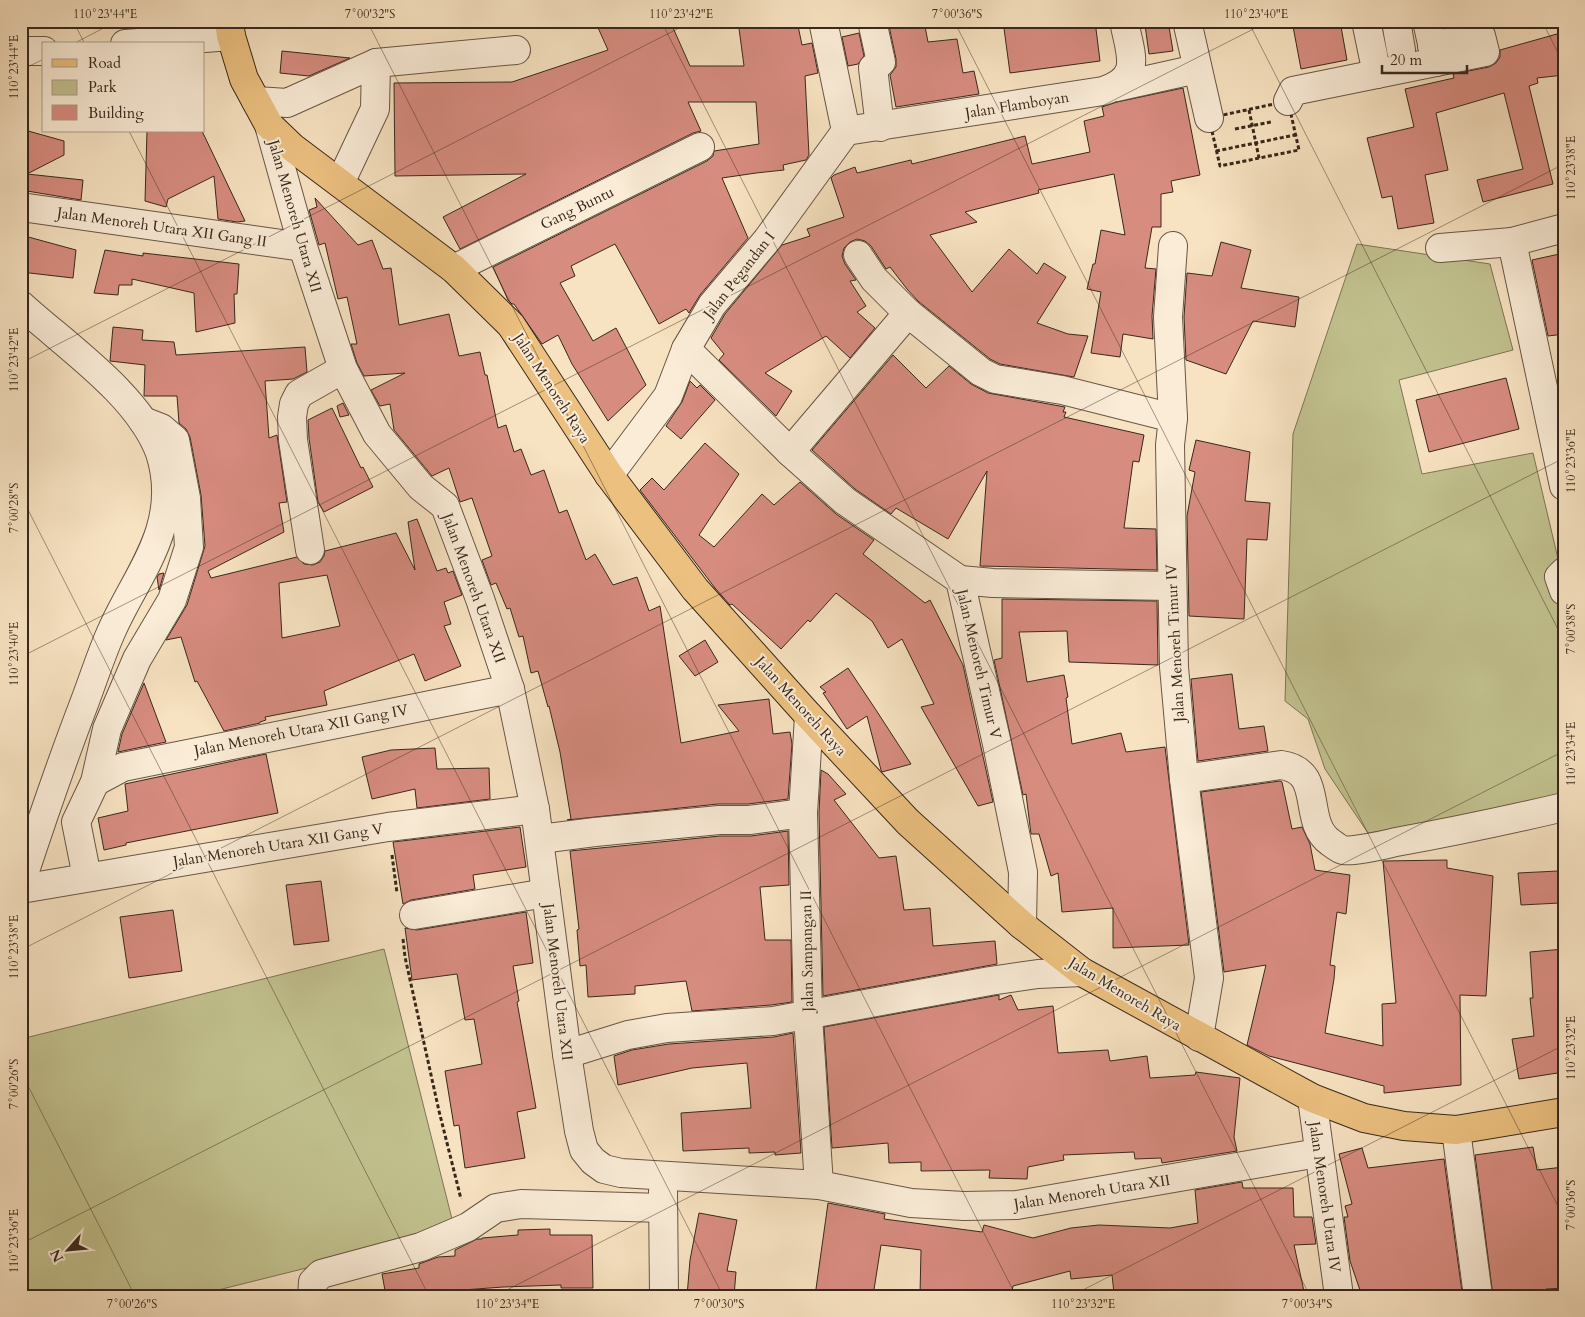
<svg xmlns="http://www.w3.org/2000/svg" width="1585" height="1317" font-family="Cardo,serif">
  <rect width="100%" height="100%" fill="#f7e2c1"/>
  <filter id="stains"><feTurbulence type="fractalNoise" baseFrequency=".004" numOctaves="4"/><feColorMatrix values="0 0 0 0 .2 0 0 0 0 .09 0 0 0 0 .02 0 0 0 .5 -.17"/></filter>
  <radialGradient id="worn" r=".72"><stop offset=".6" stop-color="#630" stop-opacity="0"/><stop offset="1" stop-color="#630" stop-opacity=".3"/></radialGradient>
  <g fill="#c2c28f" stroke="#7d7556">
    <path d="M1357,244L1490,264L1513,350L1399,380L1422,474L1533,453L1564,584V803L1368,833L1325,769L1308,719L1285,701L1293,434Z"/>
    <path d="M384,949L455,1231L194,1296H21V1039Z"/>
  </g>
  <g fill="#d78c80" stroke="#38281c" fill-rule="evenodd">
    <path d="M595,21H670L690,66H744L738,21H797L802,45L812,43L818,73L805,76L809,155L806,160L783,165L784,170L756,173L722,178L748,238L700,295L689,313L686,309L659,324L615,244L571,266L575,276L560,283L593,341L616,328L646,385L608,421L572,364L558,335L542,344L514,304H512L508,300L493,267L707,161L713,156L714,151L759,144L756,102H688L701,131L693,133L460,249L443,217L526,174L395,176L394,83L512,82L608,50Z"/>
    <path d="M888,21H924L928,42L957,39L963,73L974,71L979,94L896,107L890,75L896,67V59Z"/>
    <path d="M1003,21H1095L1100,61L1010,73Z"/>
    <path d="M1168,21L1173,51L1149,54L1145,25Z"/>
    <path d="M1292,21H1340L1347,60L1301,69Z"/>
    <path d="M1564,32V75L1537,78L1538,83L1529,86L1553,184L1483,202L1477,180L1523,169L1504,93L1436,113L1448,170L1425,175L1434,223L1398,229L1392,196L1382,198L1367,138L1414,127L1405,89L1454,78L1453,74L1489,67L1496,63L1500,57V50Z"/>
    <path d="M859,33L864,56L858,64L848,66L842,37Z"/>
    <path d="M282,51L350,58L309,76L280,73Z"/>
    <path d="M1183,88L1200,175L1171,181L1173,192L1161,194V227H1152L1145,268L1156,269L1152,316L1153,339L1123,334L1120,357L1091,353L1101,292L1087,289L1093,264H1095L1101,230L1125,235L1114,174L1038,190L1039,193L965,212L977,222L930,235L972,292L1009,249L1037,274L1044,263L1066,277L1037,323L1068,334L1088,336L1074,377L1000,364L990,359L918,301L907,289L890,267L886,269L871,246L865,241L857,239L850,242L844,248L842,256L845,264L856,280L850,281L866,306L857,312L875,328L850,358L826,336L765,373L792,391L776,416L719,360L724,354L711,338L725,314L782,245L810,236L807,229L844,217L831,178L834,175L855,167L857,173L911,160L912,164L1025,136L1032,164L1090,152L1084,121L1104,116L1102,107L1117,102Z"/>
    <path d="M21,129L64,141V155L27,174L83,180L81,200L21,190Z"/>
    <path d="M147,131H202L245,221L237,222L218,219L214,176L168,199L166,207L145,201Z"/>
    <path d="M315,198L358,245L372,240L383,269L391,268L399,325L449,314L459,356L480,352L485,375H487L498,428L506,425L514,452L521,449L531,475L544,470L559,513L567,510L586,560L595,554L613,585L637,577L649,611L660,606L681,743L739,731L718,705L769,699L773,734L790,732L792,744L788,799L748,804H718L567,820L571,819L560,752L549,706L548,707L538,671L531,673L523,636L519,637L510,608L507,609L496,583L491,585L482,560L492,556L472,498L460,502L449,468L432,476L394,430L390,404L380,406L371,390L405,373L364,376L357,363L351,344H357L347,297L338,299L325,243L319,245L309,210L317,207Z"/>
    <path d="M21,235L76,250L73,278L21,272Z"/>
    <path d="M1221,242L1251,250L1241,288L1299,297L1295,327L1253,321L1226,374L1186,360L1184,317L1187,273L1212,276Z"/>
    <path d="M105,250L143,256V253L239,264L237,294H234L235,323L196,332L194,293L132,279V285H119L118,295L94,293Z"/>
    <path d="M1564,253V334L1548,336L1532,260Z"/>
    <path d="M113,327L143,330L142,340L174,342L176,355L305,347L307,372L293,379L265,381L269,438L277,435L287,502L279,503L284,532L208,571L211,578L297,557L304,564L313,565L320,562L324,556L325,551L396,533L415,570L408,522L417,519L437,571L446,568L448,573L453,571L462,595L444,602L451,624L444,626L461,666L425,681L414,654L324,691L327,705L265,717L266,720L260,722V723L224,731L197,681L195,682L181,637L166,640L187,605L205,546L201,495L190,437L186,429L179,423L177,396H144L145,365L110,361ZM327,575L340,626L282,638L279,583Z"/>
    <path d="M893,355L926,388L949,366L971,384L988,393L1065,407L1063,412H1066L1064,417L1144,435L1139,462L1133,461L1124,528L1156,529L1157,570L980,566L987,471L948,539L896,508L891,514L855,489L812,450Z"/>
    <path d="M1506,378L1519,429L1429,452L1416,400Z"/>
    <path d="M690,381L697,388L700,385L715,400L681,439L666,426L682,402Z"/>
    <path d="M343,403L349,415L340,417L337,406Z"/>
    <path d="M332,408L361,468L363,467L373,487L324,512L318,502L309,438L308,420Z"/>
    <path d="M1196,440L1250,452L1245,501L1270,503L1267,540L1247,539L1244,619L1189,616L1187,516L1195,472L1189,470Z"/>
    <path d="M705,443L739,474L699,535L714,547L762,494L774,505L800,482L836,514L874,540L863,554L925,603L930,600L963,665L993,802L978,806L921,707L934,704L902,639L888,648L872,621L836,593L810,622L808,620L781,649L732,604L730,605L715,588L640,490L652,478L664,490Z"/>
    <path d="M164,573L159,590L157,577L159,574Z"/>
    <path d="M1002,599L1157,601L1158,665L1069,662L1067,631L1019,632L1027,682L1064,675L1068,697L1066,698L1072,744L1121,733L1126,752L1165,747L1189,945L1113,948V908L1062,912L1058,873L1051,876L1039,834H1031L1026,794L1023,795L994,660L1002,658Z"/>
    <path d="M705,640L718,662L695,676L679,656Z"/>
    <path d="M848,668L876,710L911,764L882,772L881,770L867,716L847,729L823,693L826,692L820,687Z"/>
    <path d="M1232,674L1239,729L1264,726L1268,751L1198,761L1191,679Z"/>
    <path d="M144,683L166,742L118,752L122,734Z"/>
    <path d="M435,748L437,769L489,768L490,799L417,808L415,789L372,799L362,757L391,750Z"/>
    <path d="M266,754L278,813L126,843V845L104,850L98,818L128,811L125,784Z"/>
    <path d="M821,770L828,774L846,794L834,800L879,858L896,856L904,910L930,908L933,946L995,941L997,964L823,996L819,813Z"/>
    <path d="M1280,781L1282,782L1292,829L1302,827L1310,844L1315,870L1350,875L1346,914L1337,912L1330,965L1335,966L1334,979L1325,1033L1383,1046L1382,1004L1396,1003L1383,861L1447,860V868L1493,876L1486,996L1460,995L1461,1085L1384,1093V1086L1269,1056L1247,1045L1266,965L1224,972L1201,792Z"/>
    <path d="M520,827L526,867L473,875L475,889L411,900L403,904L393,842Z"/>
    <path d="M788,831L789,885L760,887L765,940H791L792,1002L771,1005L692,1011L686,981L635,986V994L588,997L586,965L580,966L577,930L579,929L570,851L720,836H751Z"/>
    <path d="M1558,871L1560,903L1521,905L1518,873Z"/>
    <path d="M321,881L329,941L294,945L286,885Z"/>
    <path d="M173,910L182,971L129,978L120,917Z"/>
    <path d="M526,912L533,963L513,966L519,1001L517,1002L536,1108L517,1112L525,1158L465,1168L459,1125L454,1126L445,1071L482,1064L474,1019L465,1020L457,974L412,980L405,928L417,930Z"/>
    <path d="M1564,949V1072L1519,1079L1512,1039L1534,1036L1530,998H1533L1530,952Z"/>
    <path d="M999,995V1000L1011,995L1018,1010L1053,1006L1058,1053L1108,1050L1110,1061L1147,1056L1150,1078L1195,1075L1196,1072L1240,1078L1234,1137L1237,1151L1162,1163L1161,1158L1135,1159L1134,1152L1063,1155L1064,1160L1028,1167L1027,1179L989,1178L990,1170L921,1171V1162L889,1163L888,1143L832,1148L824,1027Z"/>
    <path d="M793,1033L801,1153L775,1155V1152L749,1153V1148L683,1151L681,1113L751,1108L747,1063L692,1068L618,1085L614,1056L632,1050L669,1044L774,1037Z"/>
    <path d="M1533,1147L1537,1170L1564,1167V1288L1546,1289V1296H1493L1475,1155Z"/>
    <path d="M1362,1148L1368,1168L1444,1159L1462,1292L1418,1296H1362L1350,1261L1344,1217H1348L1345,1206L1352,1204L1339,1154Z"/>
    <path d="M1242,1182L1243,1188H1293L1294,1217H1312L1316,1244L1294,1245L1305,1296H1132V1292L1114,1293L1112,1275L1071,1279L1070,1271L1013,1286L1011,1296L920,1295L921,1250L881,1245L873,1296H815L828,1203L885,1214L884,1219L982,1232L984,1225L1033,1238L1071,1228L1099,1225L1170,1228L1198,1223L1195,1190Z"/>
    <path d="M699,1213L737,1220L727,1271L736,1272L734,1296H687L690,1260Z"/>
    <path d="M550,1229V1235H592L593,1288H561V1285L503,1287L449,1291V1296H386L382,1274L419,1268V1264L438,1257L455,1256V1250L477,1239H482V1238L518,1235V1230Z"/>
  </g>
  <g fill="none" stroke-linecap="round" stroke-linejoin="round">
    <g stroke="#685645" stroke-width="30">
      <g id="minor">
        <path d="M823,21L846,131"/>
        <path d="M872,21L881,62L873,68L880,127"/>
        <path d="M1187,21L1209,118"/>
        <path d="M1366,21L1377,74"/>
        <path d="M1396,21L1401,50"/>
        <path d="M1427,21L1436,62"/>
        <path d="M125,44L231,36"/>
        <path d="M21,51H44"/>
        <path d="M1116,87L1197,69"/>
        <path d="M256,101L287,103L376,63L516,50"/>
        <path d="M1288,101L1293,91L1485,52L1481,36L1432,46"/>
        <path d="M269,125L303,247L343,369L377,434L421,487L445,506L480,599L510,689L535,809L567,1054L579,1131L584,1150L593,1161L604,1169L621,1173L819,1185L911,1203L964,1206L1017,1205L1318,1153"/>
        <path d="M846,131L1103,91C1144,78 1130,54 1124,21"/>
        <path d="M340,183L375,109L376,63"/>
        <path d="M21,207L303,247"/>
        <path d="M1512,242L1564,486"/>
        <path d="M1173,246L1168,317L1173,418L1170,445L1174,667L1184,779L1209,978L1199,1037"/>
        <path d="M1440,248L1512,242L1564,228"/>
        <path d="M858,255L874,279L908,313L981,372L995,379L1062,390L1173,418"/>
        <path d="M454,269L700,147"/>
        <path d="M21,305C66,346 139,395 160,453C168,478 168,505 160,531C149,566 127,596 112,630C102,652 94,677 85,701C62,761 41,822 21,883"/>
        <path d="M686,349L790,452L845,501L960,580L997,744L1023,872L1022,925"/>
        <path d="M790,452L908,313"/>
        <path d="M609,475L668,396L686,349L712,305L767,240L846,131"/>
        <path d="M310,550L293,440L292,417L294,404L299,394L343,369"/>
        <path d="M1564,572L1559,577L1564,591"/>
        <path d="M960,580L993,583L1172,586"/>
        <path d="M809,716L803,813L808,1016L819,1185"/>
        <path d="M1184,779L1281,765C1326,771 1301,821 1330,842C1333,844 1339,849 1343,850C1353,852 1384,845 1396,842C1452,832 1508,820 1564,807"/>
        <path d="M95,782L123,767L510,689"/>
        <path d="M540,839L595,832L719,820H749L803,813"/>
        <path d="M87,877L76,822L95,782L107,729L137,659L172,600L189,547L186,498L175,440L161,428L143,421"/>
        <path d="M21,889L388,827L535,809"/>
        <path d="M414,915L546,893"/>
        <path d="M567,1054L628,1035L667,1028L773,1021L990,981L1038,974L1082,972"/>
        <path d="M1312,1098L1339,1296"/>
        <path d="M1456,1130L1478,1296"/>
        <path d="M663,1191L664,1296"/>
        <path d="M312,1296L313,1282L321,1274L421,1247L468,1227L496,1208L521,1204L663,1208"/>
      </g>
    </g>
    <g stroke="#38281c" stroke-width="30">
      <path id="major" d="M229,21L231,36L244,79L269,125L293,148L454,269L511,325L609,475L695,589L809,716L908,822L1022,925L1082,972L1312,1098L1364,1118L1404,1126L1456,1130L1564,1112"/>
    </g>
    <g stroke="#38281c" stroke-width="3" stroke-dasharray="4 2.5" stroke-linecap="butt">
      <path d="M1288,101L1299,150L1220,166L1209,118Z"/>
      <path d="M1249,110L1259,158"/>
      <path d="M1235,129L1271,122"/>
      <path d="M1216,151L1295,135"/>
      <path d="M392,855L397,893"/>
      <path d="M403,939L405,957L439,1111L461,1199"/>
    </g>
    <use href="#minor" stroke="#faecd7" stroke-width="28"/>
    <use href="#major" stroke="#ecc180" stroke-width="28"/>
  </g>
  <path fill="none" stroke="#38281c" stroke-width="1" stroke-opacity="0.45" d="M73,21L85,44M367,21L1016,1296M661,21L1310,1296M954,21L1564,1218M1248,21L1564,641M1542,21L1564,65M73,44L117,21M21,70L44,59M129,131L723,1296M21,363L693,21M21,496L429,1296M21,657L1269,21M21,950L1564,164M21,1072L135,1296M21,1244L1564,458M495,1296L1564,751M1071,1296L1564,1045"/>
  <g text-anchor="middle" stroke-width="4" stroke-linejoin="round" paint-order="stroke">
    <g font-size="15" fill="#38281c" stroke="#faecd7">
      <text transform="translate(1017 105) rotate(-9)" y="5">Jalan Flamboyan</text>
      <text transform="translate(577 208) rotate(-26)" y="5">Gang Buntu</text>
      <text transform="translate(295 216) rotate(74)" y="5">Jalan Menoreh Utara XII</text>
      <text transform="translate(162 227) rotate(8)" y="5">Jalan Menoreh Utara XII Gang II</text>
      <text transform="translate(739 275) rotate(-52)" y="5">Jalan Pegandan I</text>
      <text transform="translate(552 388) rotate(57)" y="5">Jalan Menoreh Raya</text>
      <text transform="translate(474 588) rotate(70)" y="5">Jalan Menoreh Utara XII</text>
      <text transform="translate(1175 643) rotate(-93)" y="5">Jalan Menoreh Timur IV</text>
      <text transform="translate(979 664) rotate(77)" y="5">Jalan Menoreh Timur V</text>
      <text transform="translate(801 706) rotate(48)" y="5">Jalan Menoreh Raya</text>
      <text transform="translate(301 730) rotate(-11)" y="5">Jalan Menoreh Utara XII Gang IV</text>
      <text transform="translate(278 845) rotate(-9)" y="5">Jalan Menoreh Utara XII Gang V</text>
      <text transform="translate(807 951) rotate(-91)" y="5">Jalan Sampangan II</text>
      <text transform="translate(558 982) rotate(83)" y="5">Jalan Menoreh Utara XII</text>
      <text transform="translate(1125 994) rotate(31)" y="5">Jalan Menoreh Raya</text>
      <text transform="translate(1092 1192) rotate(-9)" y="5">Jalan Menoreh Utara XII</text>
      <text transform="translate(1325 1197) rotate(82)" y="5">Jalan Menoreh Utara IV</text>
    </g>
  </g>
  <rect width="1585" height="1317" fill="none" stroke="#f7e2c1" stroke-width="55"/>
  <rect x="42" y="42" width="162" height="90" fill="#faecd7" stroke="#ac9e8c"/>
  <rect x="52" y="59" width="25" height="8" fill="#ecc180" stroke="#ac9e8c"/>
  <text x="88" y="68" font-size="15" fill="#38281c">Road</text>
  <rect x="52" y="80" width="25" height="15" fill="#c2c28f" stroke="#ac9e8c"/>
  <text x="88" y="92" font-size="15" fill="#38281c">Park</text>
  <rect x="52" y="105" width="25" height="15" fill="#d78c80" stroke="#ac9e8c"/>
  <text x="88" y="118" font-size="15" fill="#38281c">Building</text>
  <g transform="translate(68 1250) rotate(243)" stroke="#faecd7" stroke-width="4" paint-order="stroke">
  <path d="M0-4L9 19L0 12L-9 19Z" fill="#38281c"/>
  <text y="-8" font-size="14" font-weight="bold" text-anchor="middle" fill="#38281c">N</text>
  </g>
  <path d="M1382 65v8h85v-8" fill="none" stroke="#38281c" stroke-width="2.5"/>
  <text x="1390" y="65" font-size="15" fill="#38281c" stroke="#faecd7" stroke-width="4" paint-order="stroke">20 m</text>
  <rect x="28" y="28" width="1530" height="1262" fill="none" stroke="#38281c" stroke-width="2"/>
  <g font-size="12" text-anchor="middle" fill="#38281c">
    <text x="105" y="18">110°23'44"E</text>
    <text x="370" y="18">7°00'32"S</text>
    <text x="681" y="18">110°23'42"E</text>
    <text x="957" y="18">7°00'36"S</text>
    <text x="1256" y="18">110°23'40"E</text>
    <text transform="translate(14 67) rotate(-90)" y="4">110°23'44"E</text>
    <text transform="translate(1571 168) rotate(-90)" y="4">110°23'38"E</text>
    <text transform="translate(14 360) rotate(-90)" y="4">110°23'42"E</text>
    <text transform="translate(1571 461) rotate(-90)" y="4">110°23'36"E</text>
    <text transform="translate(14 508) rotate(-90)" y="4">7°00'28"S</text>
    <text transform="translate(1571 629) rotate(-90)" y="4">7°00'38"S</text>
    <text transform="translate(14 654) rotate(-90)" y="4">110°23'40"E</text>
    <text transform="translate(1571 754) rotate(-90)" y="4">110°23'34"E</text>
    <text transform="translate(14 947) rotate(-90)" y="4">110°23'38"E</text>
    <text transform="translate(1571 1048) rotate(-90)" y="4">110°23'32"E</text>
    <text transform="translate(14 1084) rotate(-90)" y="4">7°00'26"S</text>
    <text transform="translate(1571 1205) rotate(-90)" y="4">7°00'36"S</text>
    <text transform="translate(14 1241) rotate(-90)" y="4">110°23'36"E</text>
    <text x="132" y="1308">7°00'26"S</text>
    <text x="507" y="1308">110°23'34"E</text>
    <text x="719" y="1308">7°00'30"S</text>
    <text x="1083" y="1308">110°23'32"E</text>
    <text x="1307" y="1308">7°00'34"S</text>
  </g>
  <rect width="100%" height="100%" filter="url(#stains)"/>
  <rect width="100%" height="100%" fill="url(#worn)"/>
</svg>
